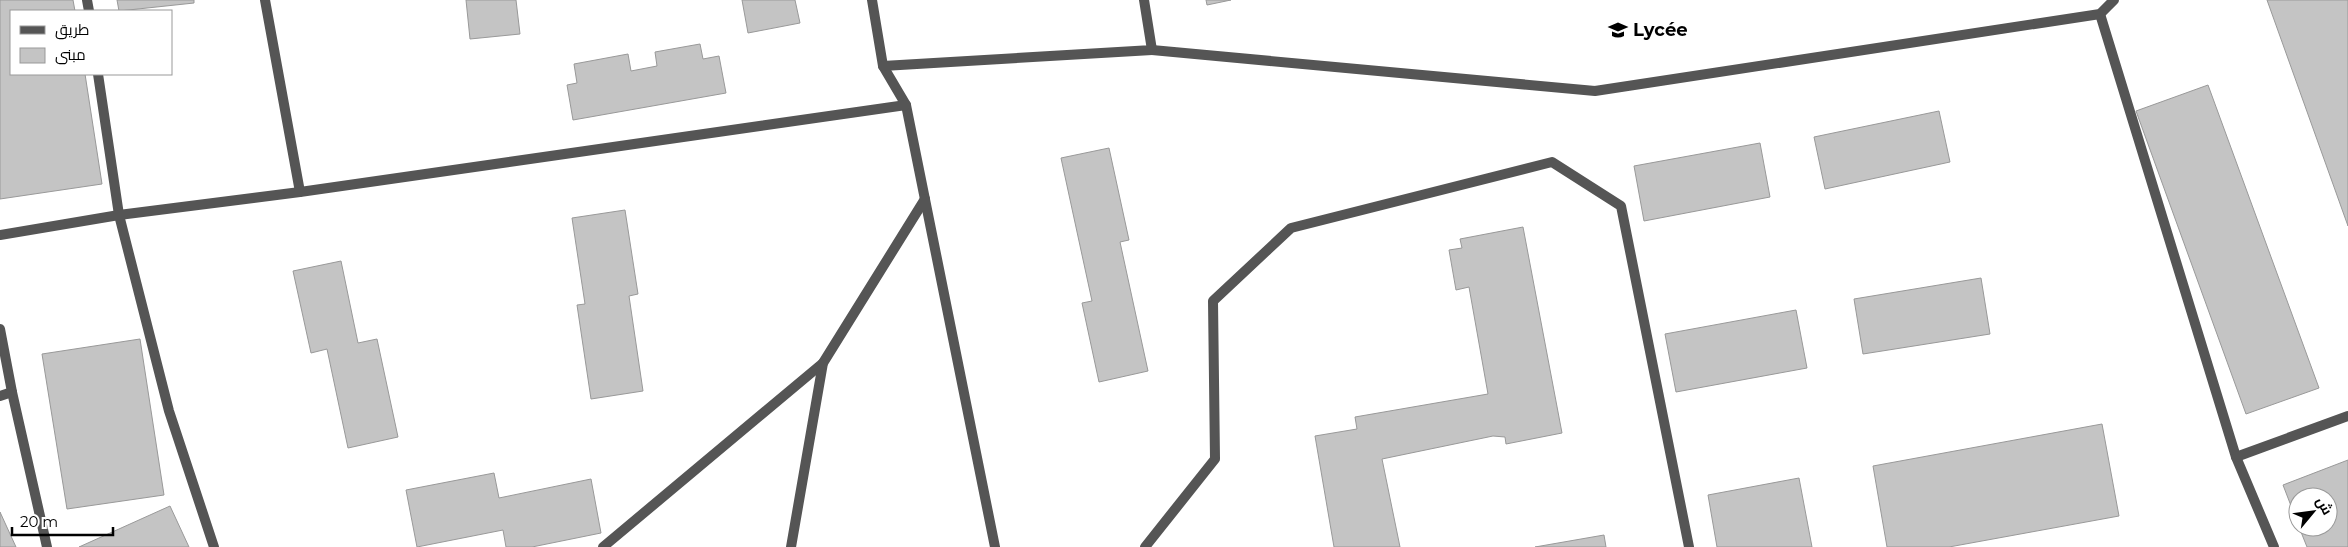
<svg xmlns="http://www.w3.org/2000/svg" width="2348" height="547" font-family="Montserrat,Cairo,sans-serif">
  <rect width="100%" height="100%" fill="#fff"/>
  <g fill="#c4c4c4" stroke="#999">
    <path d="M0,0H73L75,11H11V74H85L102,184L0,199Z"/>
    <path d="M117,0H194V3L119,11Z"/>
    <path d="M466,0H516L520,34L470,39Z"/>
    <path d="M742,0H795L800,23L748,33Z"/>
    <path d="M1206,0H1231L1207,5Z"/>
    <path d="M2267,0H2348V226Z"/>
    <path d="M700,44L703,59L719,56L726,93L573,120L567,85L577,83L574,64L628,54L631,71L657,66L655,52Z"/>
    <path d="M2208,85L2319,388L2246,414L2136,111Z"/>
    <path d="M1939,111L1950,162L1825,189L1814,137Z"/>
    <path d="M1760,143L1770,197L1644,221L1634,166Z"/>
    <path d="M1109,148L1129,240L1120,242L1148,371L1099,382L1082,303L1092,301L1061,158Z"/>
    <path d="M625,210L638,294L629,296L643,391L591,399L577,305L585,304L572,218Z"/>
    <path d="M1523,227L1562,433L1506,444L1505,437L1493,436L1382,459L1400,547H1334L1315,436L1357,429L1355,417L1488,394L1469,287L1456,290L1449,250L1462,248L1460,239Z"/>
    <path d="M341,261L358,343L377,339L398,437L348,448L327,349L311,353L293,271Z"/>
    <path d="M1981,278L1990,334L1863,354L1854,299Z"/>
    <path d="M1796,310L1807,368L1676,392L1665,334Z"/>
    <path d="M140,339L164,495L67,509L42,354Z"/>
    <path d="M2102,424L2119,516L1949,547H1887L1873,466Z"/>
    <path d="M2348,460V547H2307L2299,527H2328V497H2298V524L2283,485Z"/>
    <path d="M494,473L499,498L591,479L601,533L532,547H506L503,530L417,547L406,490Z"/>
    <path d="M1799,478L1812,547H1717L1708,495Z"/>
    <path d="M170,506L189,547H79Z"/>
    <path d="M0,512L16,547H0Z"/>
    <path d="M1604,535L1606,547H1535Z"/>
  </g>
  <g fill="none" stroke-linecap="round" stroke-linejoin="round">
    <g stroke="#555" stroke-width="10">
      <path d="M87,0L89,11"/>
      <path d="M265,0L300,192"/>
      <path d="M872,0L883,66L906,105L995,547"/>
      <path d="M2100,14L2236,457L2274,547"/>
      <path d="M1152,50L1595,91L2100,14L2114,0"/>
      <path d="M883,66L1152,50L1144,0"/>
      <path d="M98,74L119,215L169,411L214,547"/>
      <path d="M0,235L119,215L300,192L906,105"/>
      <path d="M0,329L12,392L47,547"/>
      <path d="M0,396L12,392"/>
      <path d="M2236,457L2348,416"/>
      <path d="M603,547L823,363"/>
      <path d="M791,547L823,363L925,199"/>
      <path d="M1145,547L1215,459L1213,301L1291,228L1552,162L1621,206L1689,547"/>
    </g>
  </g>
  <defs>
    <g id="school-bare" transform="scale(1.5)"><path d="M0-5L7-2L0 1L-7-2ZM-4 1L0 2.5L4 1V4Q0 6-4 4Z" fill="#000" stroke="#fff" stroke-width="2.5" paint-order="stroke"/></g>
  </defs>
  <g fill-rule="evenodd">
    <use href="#school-bare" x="1618" y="30"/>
  </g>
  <g text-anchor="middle" stroke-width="4" stroke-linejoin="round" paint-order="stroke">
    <g font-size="18" font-weight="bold" fill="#000" stroke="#fff" text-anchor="start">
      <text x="1633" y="36">Lycée</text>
    </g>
  </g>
  <rect x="10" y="10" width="162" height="65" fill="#ffffff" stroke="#999999"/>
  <rect x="20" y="26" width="25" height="8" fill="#555555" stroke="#999999"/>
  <text x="55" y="35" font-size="15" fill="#000000">طريق</text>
  <rect x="20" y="48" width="25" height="15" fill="#c4c4c4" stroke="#999999"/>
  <text x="55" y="60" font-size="15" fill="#000000">مبنى</text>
  <g transform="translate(2313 512) rotate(61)"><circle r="24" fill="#ffffff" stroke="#999999"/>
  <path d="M0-4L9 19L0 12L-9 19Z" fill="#000000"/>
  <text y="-8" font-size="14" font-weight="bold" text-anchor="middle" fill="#000000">ش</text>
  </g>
  <path d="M12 527v8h101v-8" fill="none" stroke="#000000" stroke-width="2.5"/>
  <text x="20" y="527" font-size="15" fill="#000000" stroke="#ffffff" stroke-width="4" paint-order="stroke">20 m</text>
</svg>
